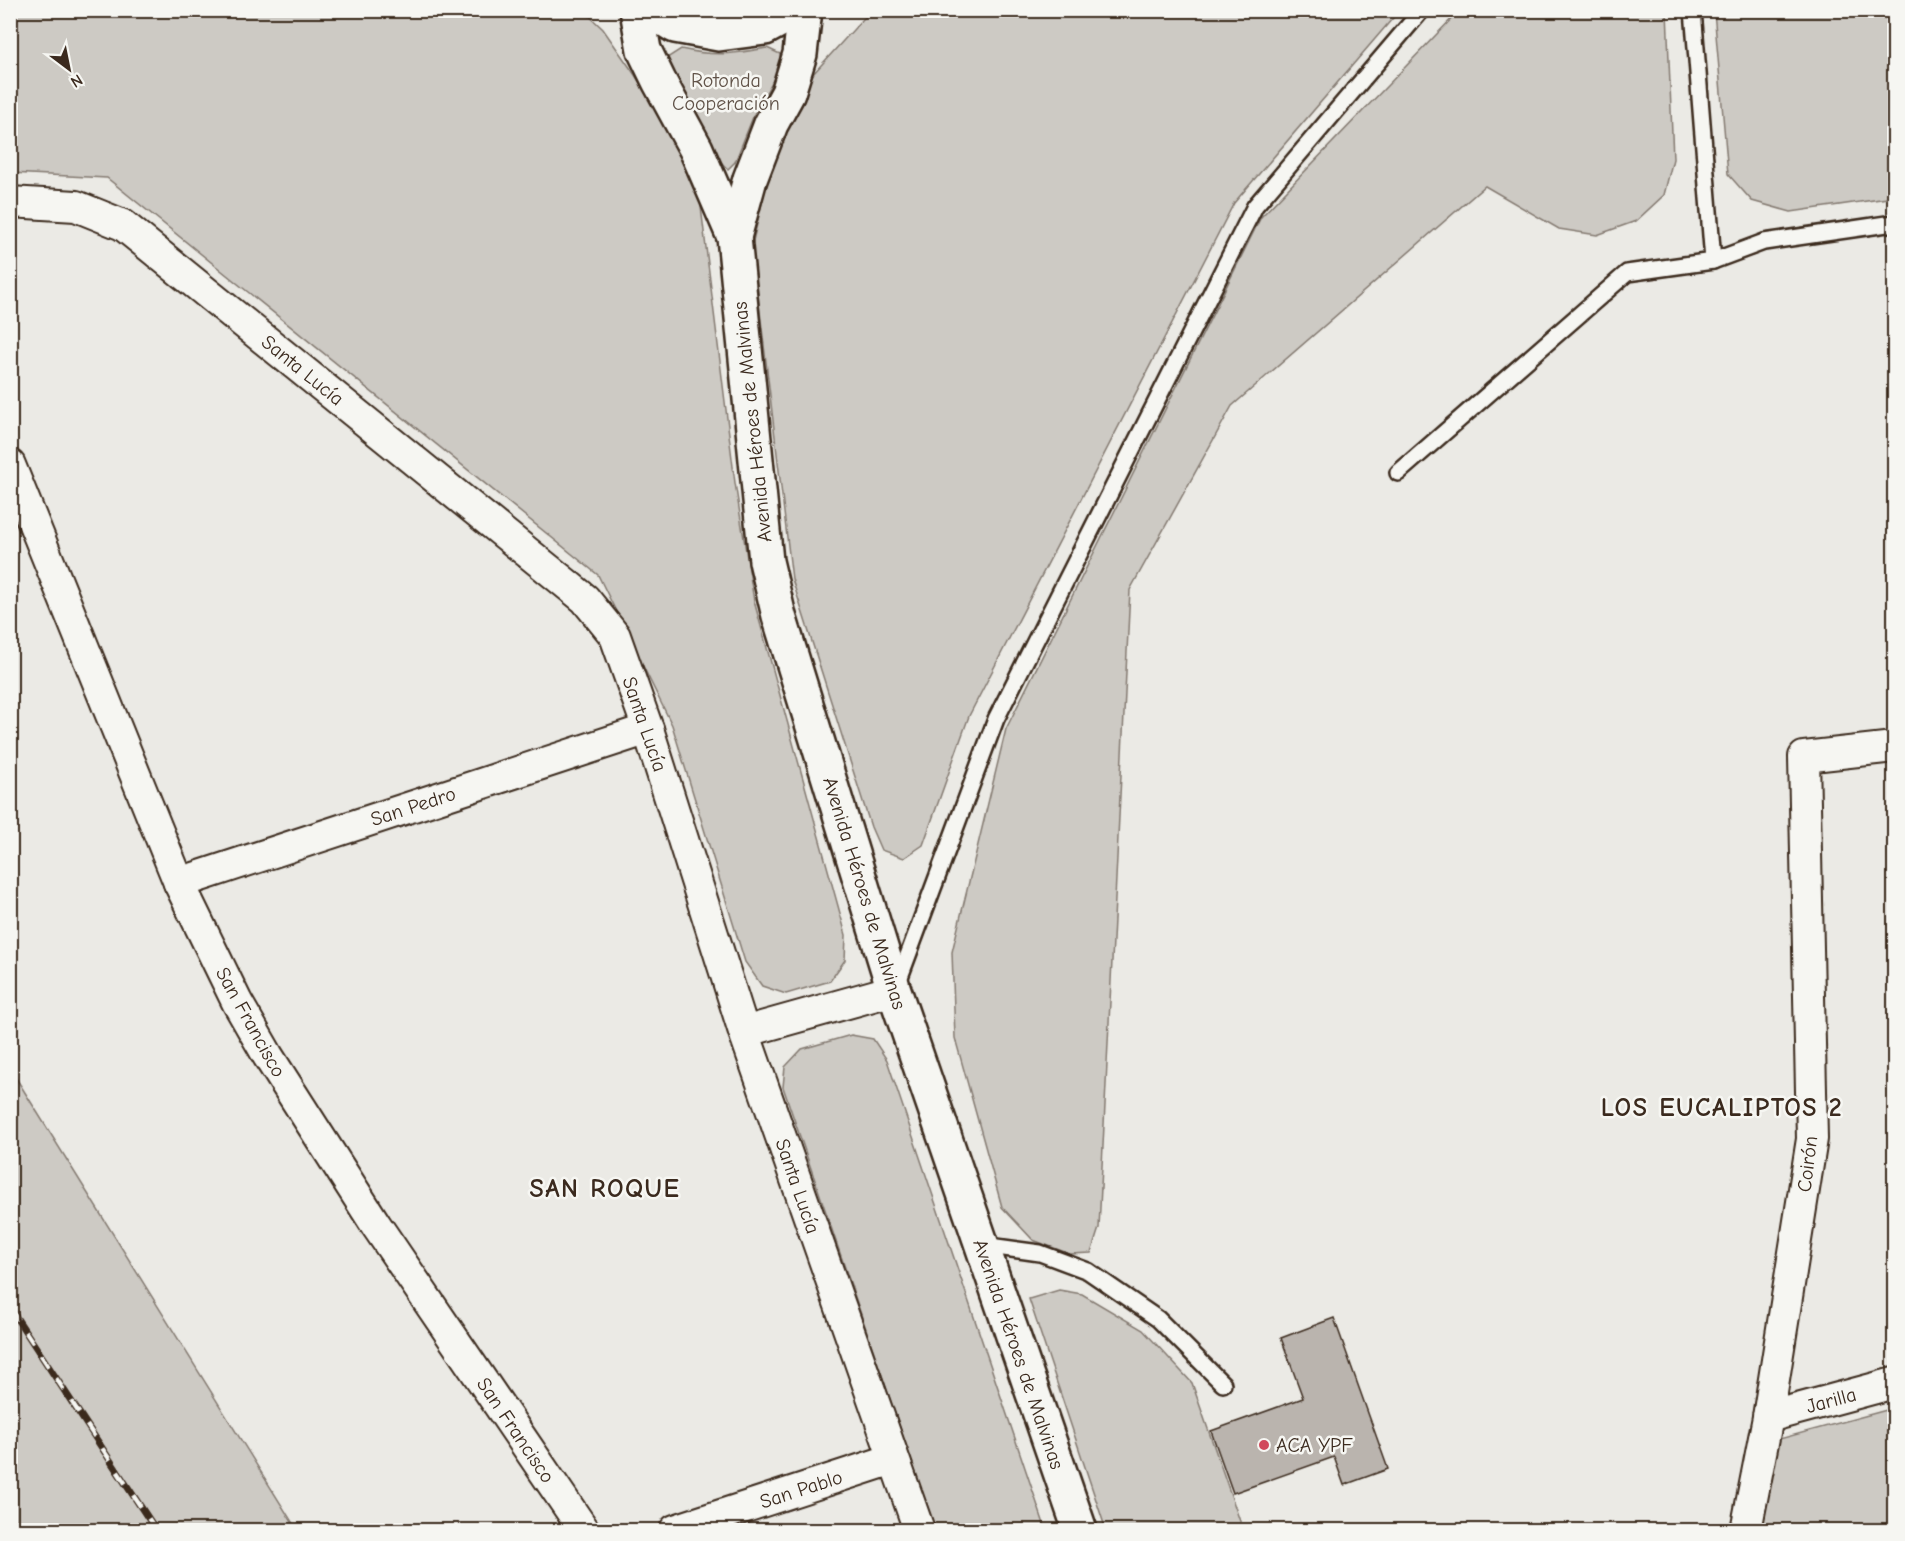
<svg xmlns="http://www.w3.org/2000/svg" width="1905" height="1541" font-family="'Comic Neue',sans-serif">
  <rect width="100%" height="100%" fill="#ebeae5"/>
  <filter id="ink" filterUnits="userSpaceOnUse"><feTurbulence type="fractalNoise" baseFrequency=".0167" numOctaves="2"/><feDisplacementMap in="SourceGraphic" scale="12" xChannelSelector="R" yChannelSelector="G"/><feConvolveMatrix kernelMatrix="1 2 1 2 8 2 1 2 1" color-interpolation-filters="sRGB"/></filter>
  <g filter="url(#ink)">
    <g fill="#cdcac4" stroke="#847a71" stroke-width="1.5">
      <path d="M583,10L603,29L635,75L678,144L700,199L735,483L754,601L846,935L845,960L830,981L786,994L762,986L745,962L672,725L598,575L107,178L11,173L10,11Z"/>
      <path d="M1460,10L1667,11L1673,159L1664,195L1636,221L1597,235L1559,229L1485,186L1232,406L1130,590L1099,1228L1091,1253L1070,1254L1033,1240L1002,1207L955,1038L952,952L1006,729L1261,217Z"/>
      <path d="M874,11H1399L1234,203L969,716L923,845L904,858L881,850L871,827L792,579L752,245L766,186L790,118L813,74L863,19Z"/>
      <path d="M1714,11H1894V197L1791,212L1752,201L1728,174Z"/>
      <path d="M767,48L780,54V68L755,112L735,162L728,169C710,154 704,128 693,108C685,91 674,76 667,58L681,49C716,57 732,54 767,48Z"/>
      <path d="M851,1035L873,1039L887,1060L1046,1530H935L783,1087L785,1067L802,1049Z"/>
      <path d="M11,1070L297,1530H11Z"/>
      <path d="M1059,1290L1082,1294L1143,1330L1192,1383L1243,1530H1106L1029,1299Z"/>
      <path d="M1894,1408V1530H1755L1772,1441Z"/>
    </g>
    <path fill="#bab4ae" stroke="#3b2a1e" stroke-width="1.5" d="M1334,1318L1388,1469L1344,1485L1334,1457L1233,1493L1211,1431L1303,1398L1281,1338Z"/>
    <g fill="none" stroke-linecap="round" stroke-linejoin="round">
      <g stroke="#3b2a1e" stroke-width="20">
        <g id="lane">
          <path d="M1713,261L1764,242L1894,223"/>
          <path d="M1398,473L1627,273L1713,261L1693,10"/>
          <path d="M897,985L996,719L1255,206L1422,10"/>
          <path d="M982,1245L1040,1253L1088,1271L1158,1319L1223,1384"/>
        </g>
      </g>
      <g stroke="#3b2a1e" stroke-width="34">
        <g id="street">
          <path d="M10,202L76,206L123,225L585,599L615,636L648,729L744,1032L919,1530"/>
          <path d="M10,465L179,883L237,1002L268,1056L376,1225L584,1530"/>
          <path d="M179,883L648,729"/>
          <path d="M744,1032L894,990"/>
          <path d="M1768,1417L1894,1383"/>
          <path d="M675,1530L893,1459"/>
          <path d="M1746,1530L1768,1417L1812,1139L1804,757L1894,747"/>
        </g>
      </g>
      <g stroke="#3b2a1e" stroke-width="38">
        <g id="secondary">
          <path d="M637,10L644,50L659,81L696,149L734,237L766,561L779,616L894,990L1080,1530"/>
          <path d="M649,10L675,26L719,34L765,28L798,10"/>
          <path d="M734,237L750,179L771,124L788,93L800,54L805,10"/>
        </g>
      </g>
      <use href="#lane" stroke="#f6f6f2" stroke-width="15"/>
      <use href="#street" stroke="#f6f6f2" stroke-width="30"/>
      <use href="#secondary" stroke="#f6f6f2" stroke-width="33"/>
      <g stroke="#3b2a1e" stroke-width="7">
        <path id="rail" d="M10,1308L156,1530"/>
      </g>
      <use href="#rail" stroke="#f6f6f2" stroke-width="4.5" stroke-dasharray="14" stroke-linecap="butt"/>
    </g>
  </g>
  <circle fill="#d1495b" stroke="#f6f6f2" stroke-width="2" cx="1264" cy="1445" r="6"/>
  <g text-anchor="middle" stroke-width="5" stroke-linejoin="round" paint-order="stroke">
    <g font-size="20" fill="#605248" stroke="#f6f6f2">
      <text x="726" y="87">Rotonda<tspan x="726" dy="23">Cooperación</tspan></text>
    </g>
    <g font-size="20" fill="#3b2a1e" stroke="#f6f6f2">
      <text transform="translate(303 370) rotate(39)" y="7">Santa Lucía</text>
      <text transform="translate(752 422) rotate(-96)" y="7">Avenida Héroes de Malvinas</text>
      <text transform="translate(645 724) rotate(71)" y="7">Santa Lucía</text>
      <text transform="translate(413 806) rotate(-18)" y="7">San Pedro</text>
      <text transform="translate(865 893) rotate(73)" y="7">Avenida Héroes de Malvinas</text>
      <text transform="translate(251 1022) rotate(61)" y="7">San Francisco</text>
      <text transform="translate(1807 1164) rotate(-83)" y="7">Coirón</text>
      <text transform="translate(798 1186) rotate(71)" y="7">Santa Lucía</text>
      <text transform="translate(1019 1354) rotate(71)" y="7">Avenida Héroes de Malvinas</text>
      <text transform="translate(1831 1400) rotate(-15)" y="7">Jarilla</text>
      <text transform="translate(516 1430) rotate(56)" y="7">San Francisco</text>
      <text transform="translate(801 1489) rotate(-18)" y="7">San Pablo</text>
    </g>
    <g font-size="20" fill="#3b2a1e" stroke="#f6f6f2" text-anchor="start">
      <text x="1276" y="1452">ACA YPF</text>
    </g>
    <g font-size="26" font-weight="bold" letter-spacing="1.5" fill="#3b2a1e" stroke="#f6f6f2">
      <text x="1722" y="1116">LOS EUCALIPTOS 2</text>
      <text x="605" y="1197">SAN ROQUE</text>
    </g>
  </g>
  <rect width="1905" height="1541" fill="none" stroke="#f6f6f2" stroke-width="36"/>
  <rect x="18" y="18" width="1869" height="1505" fill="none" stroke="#3b2a1e" stroke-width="2" filter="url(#ink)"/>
  <g transform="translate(69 69) rotate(148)" stroke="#f6f6f2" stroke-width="4.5" paint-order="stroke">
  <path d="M0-4.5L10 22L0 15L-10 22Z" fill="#3b2a1e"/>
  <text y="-9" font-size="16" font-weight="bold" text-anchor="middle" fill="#3b2a1e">N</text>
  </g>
</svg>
